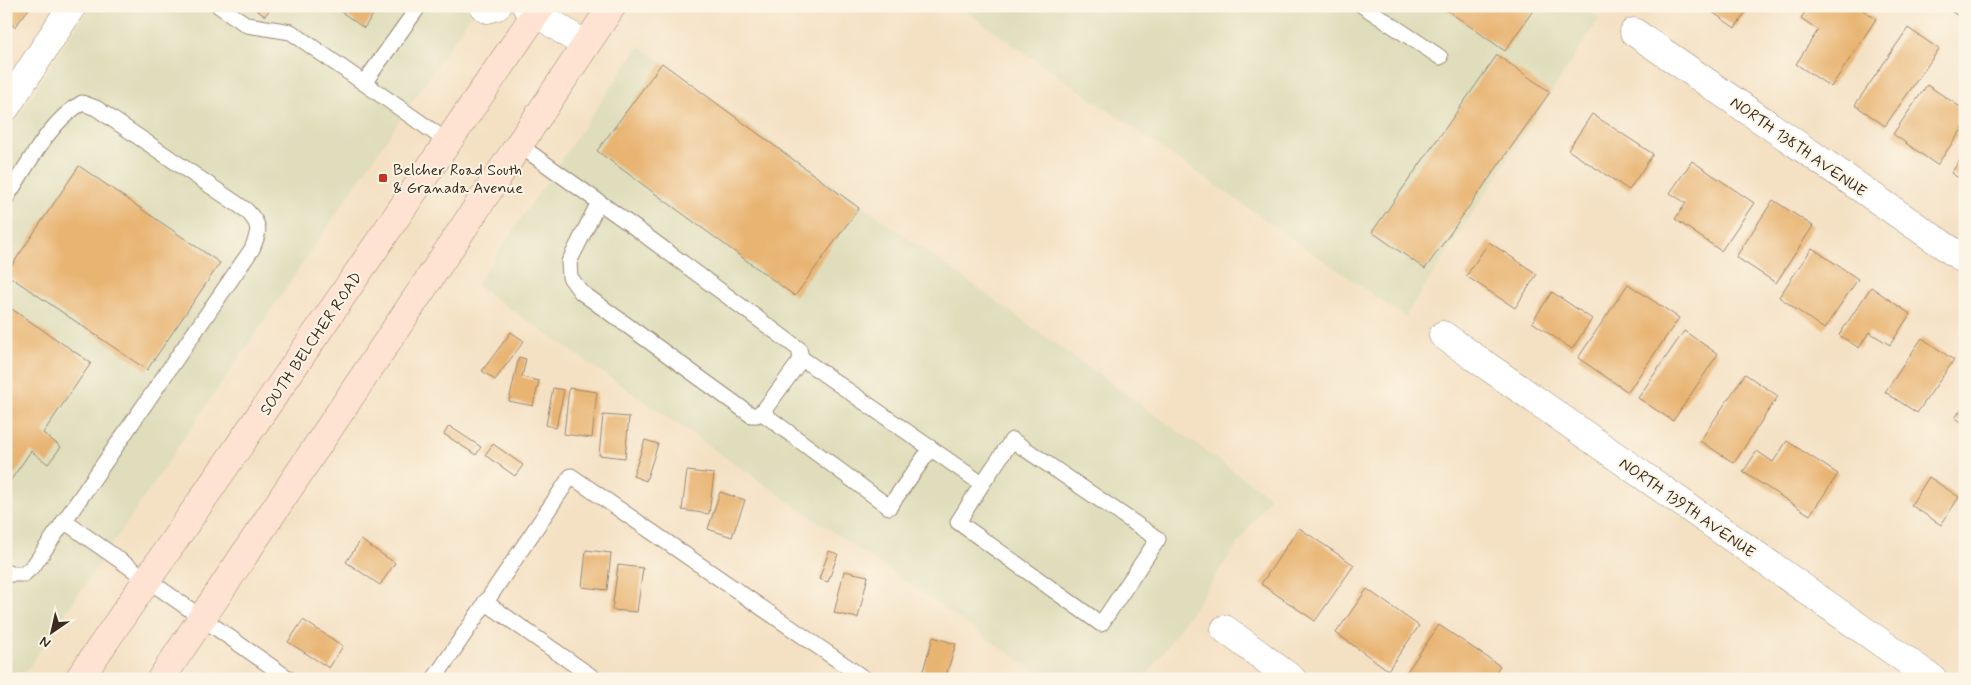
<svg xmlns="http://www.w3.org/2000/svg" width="1971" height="685" font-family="Mynerve,sans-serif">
  <rect width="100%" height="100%" fill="#fcf5e5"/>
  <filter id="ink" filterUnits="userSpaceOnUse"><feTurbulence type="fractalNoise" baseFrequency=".02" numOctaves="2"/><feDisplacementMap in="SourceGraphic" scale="10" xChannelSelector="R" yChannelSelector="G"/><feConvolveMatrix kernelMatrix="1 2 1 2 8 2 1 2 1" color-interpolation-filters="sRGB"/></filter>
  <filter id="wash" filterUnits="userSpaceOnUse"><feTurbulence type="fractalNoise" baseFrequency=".0096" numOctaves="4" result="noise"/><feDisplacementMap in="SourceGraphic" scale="20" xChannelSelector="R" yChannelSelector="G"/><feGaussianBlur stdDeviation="1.12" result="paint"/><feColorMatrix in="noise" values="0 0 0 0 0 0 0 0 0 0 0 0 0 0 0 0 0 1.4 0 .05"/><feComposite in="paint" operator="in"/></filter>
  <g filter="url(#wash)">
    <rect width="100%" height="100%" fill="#f4e1c4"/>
    <g fill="#dfddbb">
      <path d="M90,6H477L21,679H6V135Z"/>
      <path d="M958,6H1582L1599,19L1405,317Z"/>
      <path d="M639,46L1270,497L1145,679H1046L476,285Z"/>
    </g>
    <g id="blocks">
      <g fill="#e8b472">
        <path d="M6,6H31L15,27L6,21Z"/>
        <path d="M251,6H272L265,16Z"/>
        <path d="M333,6H379L364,28Z"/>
        <path d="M1441,6H1536L1505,51Z"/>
        <path d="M1704,6H1750L1735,28Z"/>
        <path d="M1809,6H1857L1876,19L1831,87L1796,64L1818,30L1801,18Z"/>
        <path d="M1944,6H1964L1958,16Z"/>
        <path d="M1908,28L1939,49L1885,126L1855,105Z"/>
        <path d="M1497,55L1550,92L1425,269L1372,232Z"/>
        <path d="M662,63L859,208L795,296L597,151Z"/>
        <path d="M1927,85L1965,110V125L1937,165L1893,134Z"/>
        <path d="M1592,114L1653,154L1629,190L1568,150Z"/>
        <path d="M1965,153V182L1951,173Z"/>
        <path d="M1692,161L1754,203L1721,251L1675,219L1686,203L1670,193Z"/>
        <path d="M79,166L220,263L147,370L6,274Z"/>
        <path d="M1773,200L1813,226L1776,283L1736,257Z"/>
        <path d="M1489,242L1537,274L1515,308L1466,276Z"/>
        <path d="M1812,248L1858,279L1824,329L1779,297Z"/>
        <path d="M1628,284L1679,318L1628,392L1578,358Z"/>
        <path d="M1871,287L1910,314L1890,345L1869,332L1859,348L1839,335Z"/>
        <path d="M1552,292L1592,319L1572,349L1532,322Z"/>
        <path d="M6,305L91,363L43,433L61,447L48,464L31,451L6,487Z"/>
        <path d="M1684,331L1718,354L1673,421L1638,398Z"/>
        <path d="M511,332L524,341L495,380L482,371Z"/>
        <path d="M1922,338L1954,360L1917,413L1885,392Z"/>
        <path d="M519,357L526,359L522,377L539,381L533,406L509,401Z"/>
        <path d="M1745,374L1778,396L1734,463L1700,441Z"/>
        <path d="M553,388L564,390L556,428L546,425Z"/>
        <path d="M569,388L597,392L592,438L564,434Z"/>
        <path d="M1965,404V424L1955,418Z"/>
        <path d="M603,415L629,417L625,458L599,455Z"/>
        <path d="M449,426L481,447L476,455L444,434Z"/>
        <path d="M645,440L658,444L646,481L633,476Z"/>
        <path d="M1787,441L1838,474L1810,515L1743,472L1757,451L1773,462Z"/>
        <path d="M493,444L523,465L515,476L485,455Z"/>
        <path d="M687,471L714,474L709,514L682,510Z"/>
        <path d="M1929,477L1959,497L1941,525L1911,505Z"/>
        <path d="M720,492L745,500L732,537L708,529Z"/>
        <path d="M1299,528L1354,565L1315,621L1261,584Z"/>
        <path d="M361,540L395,563L380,585L346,562Z"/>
        <path d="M586,550L611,553L607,590L582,587Z"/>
        <path d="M829,551L838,554L828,582L819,579Z"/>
        <path d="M618,565L643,568L637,612L612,610Z"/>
        <path d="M844,571L868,576L858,618L834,613Z"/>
        <path d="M1367,589L1419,626L1388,670L1336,633Z"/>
        <path d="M303,620L343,646L329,668L288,642Z"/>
        <path d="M1439,625L1500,666L1491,679H1402Z"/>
        <path d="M933,637L956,644L945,679H938L922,674Z"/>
      </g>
    </g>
  </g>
  <g filter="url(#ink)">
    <use href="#blocks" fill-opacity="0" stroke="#988671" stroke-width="1"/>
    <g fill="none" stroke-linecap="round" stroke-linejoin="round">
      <g stroke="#988671" stroke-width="17">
        <g id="lane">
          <path d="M219,6L247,25L291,32L364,83"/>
          <path d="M419,6L364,83L448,142"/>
          <path d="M1363,6L1440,57"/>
          <path d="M519,145L634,227L799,349L801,358L798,364L764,410L757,415H751L581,292L570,277L569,262L599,202"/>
          <path d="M6,198C26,168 50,120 82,103L96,108L246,210C261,225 260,230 252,249L34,565L24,574H9L6,572"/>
          <path d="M801,358L982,484L1012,440L1158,539L1101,624L958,522L982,484"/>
          <path d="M761,412L889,507L931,448"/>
          <path d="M64,521L289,679"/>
          <path d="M485,602L595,679"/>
          <path d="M434,679L571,476L865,679"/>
        </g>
      </g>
      <g stroke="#988671" stroke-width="29">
        <g id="street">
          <path d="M483,6L487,9L497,6"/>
          <path d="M526,6L585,45"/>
          <path d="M1634,32L1965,260"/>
          <path d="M6,107L72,6"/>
          <path d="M1443,335L1933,679"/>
          <path d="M1225,629L1292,679"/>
        </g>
      </g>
      <g stroke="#988671" stroke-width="29">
        <g id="secondary">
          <path d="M79,679L541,6"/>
          <path d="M161,679L612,6"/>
        </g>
      </g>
      <use href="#lane" stroke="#fff" stroke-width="15"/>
      <use href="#street" stroke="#fff" stroke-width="28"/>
      <use href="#secondary" stroke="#fee3d2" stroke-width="28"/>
    </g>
  </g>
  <rect fill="#c8321e" stroke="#fcf5e5" stroke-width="2" x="378" y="173" width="10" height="10" rx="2.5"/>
  <g text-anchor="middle" stroke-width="4" stroke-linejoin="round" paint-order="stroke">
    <g font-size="16" fill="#3b2a1e" stroke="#fcf5e5">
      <text transform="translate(1799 146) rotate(35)" y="6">NORTH 138TH AVENUE</text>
      <text transform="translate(310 343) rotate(-56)" y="6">SOUTH BELCHER ROAD</text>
      <text transform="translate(1688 507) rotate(35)" y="6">NORTH 139TH AVENUE</text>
    </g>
    <g font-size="16" fill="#3b2a1e" stroke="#fcf5e5" text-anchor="start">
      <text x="393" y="175">Belcher Road South<tspan x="393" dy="18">&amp; Granada Avenue</tspan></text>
    </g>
  </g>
  <rect width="1971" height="685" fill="none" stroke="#fcf5e5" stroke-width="25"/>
  <g transform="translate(52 632) rotate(214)" stroke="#fcf5e5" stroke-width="4" paint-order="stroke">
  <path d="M0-4L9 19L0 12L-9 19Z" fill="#3b2a1e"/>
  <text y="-8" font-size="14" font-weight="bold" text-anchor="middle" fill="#3b2a1e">N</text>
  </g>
</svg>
